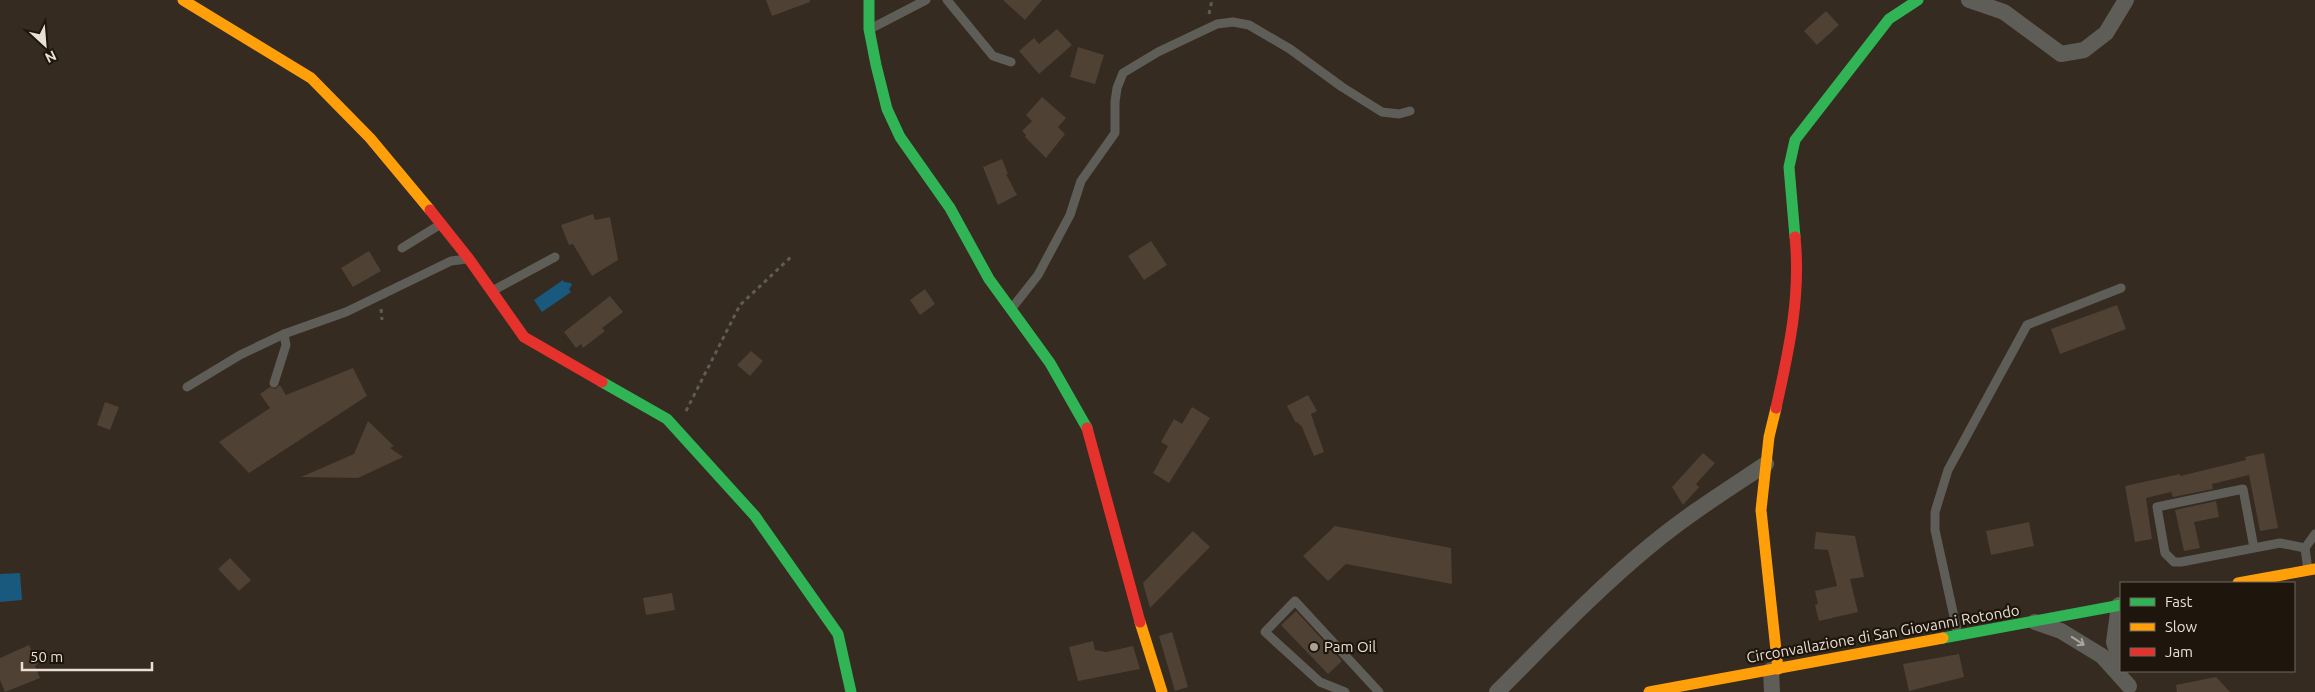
<svg xmlns="http://www.w3.org/2000/svg" width="2315" height="692" font-family="Ubuntu,sans-serif">
  <rect width="100%" height="100%" fill="#352b20"/>
  <g fill="#19597d">
    <path d="M563,280L564,282L571,283L572,285L569,289L571,292L542,312L534,300Z"/>
    <path d="M20,573L22,600L0,602V574Z"/>
  </g>
  <g fill="#4f4133">
    <path d="M766,0H810V2L772,16Z"/>
    <path d="M1003,0H1042L1025,20Z"/>
    <path d="M1826,11L1839,25L1817,45L1804,31Z"/>
    <path d="M1057,29L1072,45L1039,74L1019,51L1034,38L1039,44Z"/>
    <path d="M1078,47L1104,55L1095,84L1070,77Z"/>
    <path d="M1042,97L1066,118L1058,127L1065,134L1046,158L1025,137L1026,135L1022,131L1032,121L1026,115Z"/>
    <path d="M1002,159L1008,174H1006L1017,195L998,205L983,167Z"/>
    <path d="M593,214L595,220L610,217L618,260L592,276L573,244L569,245L561,225Z"/>
    <path d="M1151,241L1167,265L1144,280L1128,256Z"/>
    <path d="M369,251L381,271L353,287L341,268Z"/>
    <path d="M925,289L935,304L920,315L910,300Z"/>
    <path d="M610,296L623,312L602,328L605,331L583,348L581,344L576,348L564,332Z"/>
    <path d="M2117,305L2126,329L2060,354L2051,329Z"/>
    <path d="M751,351L763,361L750,376L737,365Z"/>
    <path d="M353,368L367,396L249,473L219,442L270,408L260,394L270,387L275,389L280,385L286,395Z"/>
    <path d="M1308,395L1317,411L1311,414L1324,452L1314,456L1302,427L1297,422L1296,423L1287,406Z"/>
    <path d="M105,402L119,407L110,430L97,425Z"/>
    <path d="M1192,407L1210,418L1169,483L1153,473L1168,446L1161,442L1174,419L1182,424Z"/>
    <path d="M368,421L394,446L390,448L403,457L358,478L301,477L354,454Z"/>
    <path d="M1703,453L1715,463L1696,484L1699,487L1683,505L1672,487Z"/>
    <path d="M2264,453L2278,528L2260,531L2249,475L2212,484L2213,489L2173,497L2171,492L2146,498L2152,539L2135,542L2125,486L2180,474V476L2246,460L2245,457Z"/>
    <path d="M2216,501L2219,517L2194,522L2200,548L2184,551L2175,510Z"/>
    <path d="M2029,522L2034,546L1991,555L1986,531Z"/>
    <path d="M1335,526L1451,548L1452,584L1346,564L1328,581L1303,556Z"/>
    <path d="M1193,531L1210,547L1150,608L1143,583Z"/>
    <path d="M1816,532L1855,536L1864,577L1850,579L1858,612L1819,621L1815,605L1818,604L1815,591L1837,586L1828,550L1814,549Z"/>
    <path d="M230,558L251,580L239,591L218,569Z"/>
    <path d="M672,593L675,610L646,615L643,598Z"/>
    <path d="M1296,611L1342,661L1328,674L1281,625Z"/>
    <path d="M1172,632L1188,687L1175,691L1159,636Z"/>
    <path d="M1093,641L1095,650L1106,652L1133,646L1140,669L1078,681L1069,647Z"/>
    <path d="M29,645L38,664L35,666L40,678L5,692L0,680V658Z"/>
    <path d="M1959,654L1964,677L1909,691L1903,664Z"/>
    <path d="M2216,677L2230,692H2177L2176,685Z"/>
  </g>
  <g fill="none" stroke-linecap="round" stroke-linejoin="round">
    <g stroke="#5f5b56" stroke-width="3" stroke-dasharray="4 4" stroke-linecap="butt">
      <path d="M1209,14L1212,0"/>
      <path d="M381,309L382,320"/>
      <path d="M686,411L740,305L793,255"/>
    </g>
    <g stroke="#5f5d57" stroke-width="9">
      <path d="M947,0L993,56L1011,62"/>
      <path d="M872,28L926,0"/>
      <path d="M402,248L441,224"/>
      <path d="M492,291L555,257"/>
      <path d="M1012,308L1038,275L1070,215L1081,181L1115,133V102L1117,88L1123,73L1158,52L1217,24L1233,22L1249,25L1290,49L1342,87L1382,112L1399,114L1410,111"/>
      <path d="M274,383L286,345L284,334"/>
      <path d="M187,387L240,355L284,334L346,312L451,261L467,259"/>
      <path d="M2254,548L2243,489L2157,507L2165,553L2174,562H2181L2280,543L2305,548"/>
      <path d="M2308,570L2305,548L2315,534"/>
      <path d="M1958,635L1935,530V512L1948,470L2027,325L2121,288"/>
      <path d="M1345,692L1320,682L1265,632L1295,601L1379,692"/>
    </g>
    <g stroke="#5f5d57" stroke-width="16">
      <path d="M1969,0L2004,12L2061,54L2084,50L2106,33L2126,0"/>
      <path d="M2119,605L2114,642L2121,664"/>
      <path d="M2035,622L2061,631L2102,656L2129,686"/>
      <path d="M1771,670L1772,692"/>
      <path d="M1497,692C1547,642 1596,590 1651,545C1687,515 1727,490 1766,464"/>
    </g>
    <g stroke="#30b455" stroke-width="11">
      <path d="M869,0V29L876,65L887,109L900,137L950,208L989,279L1050,363L1087,428"/>
      <path d="M1795,237L1789,167L1795,140L1889,19L1918,0"/>
      <path d="M602,382L667,419L755,516L838,634L851,692"/>
      <path d="M1943,638L2121,605"/>
    </g>
    <g stroke="#ff9f0a" stroke-width="11">
      <path d="M183,0L311,78L370,138L430,210"/>
      <path d="M1776,408L1769,437L1761,510L1778,669"/>
      <path d="M2238,583L2315,569"/>
      <path d="M1140,622L1162,692"/>
      <path d="M1649,692L1943,638"/>
    </g>
    <g stroke="#e5322d" stroke-width="11">
      <path d="M430,210L469,259L524,337L602,382"/>
      <path d="M1776,408C1789,350 1801,296 1795,237"/>
      <path d="M1087,428L1140,622"/>
    </g>
  </g>
  <defs><path id="oneway-shaft" d="M-6 0H5M1.5-3L5.5 0L1.5 3" fill="none" stroke-width="1.6" stroke-linecap="round" stroke-linejoin="round" transform="scale(1.25)"/></defs>
  <use stroke="#aba49b" href="#oneway-shaft" transform="translate(2078 641) rotate(33)"/>
  <circle fill="#aaa094" stroke="#1e160d" stroke-width="2" cx="1314" cy="647" r="5"/>
  <g text-anchor="middle" stroke-width="4.5" stroke-linejoin="round" paint-order="stroke">
    <g font-size="15" fill="#e9dfd2" stroke="#1e160d">
      <text transform="translate(1883 634) rotate(-10)" y="5">Circonvallazione di San Giovanni Rotondo</text>
    </g>
    <g font-size="15" fill="#e9dfd2" stroke="#1e160d" text-anchor="start">
      <text x="1324" y="652">Pam Oil</text>
    </g>
  </g>
  <rect x="2120" y="582" width="175" height="90" fill="#1e160d" stroke="#6f665c"/>
  <rect x="2130" y="598" width="25" height="8" fill="#30b455" stroke="#6f665c"/>
  <text x="2165" y="607" font-size="15" fill="#e9dfd2">Fast</text>
  <rect x="2130" y="623" width="25" height="8" fill="#ff9f0a" stroke="#6f665c"/>
  <text x="2165" y="632" font-size="15" fill="#e9dfd2">Slow</text>
  <rect x="2130" y="648" width="25" height="8" fill="#e5322d" stroke="#6f665c"/>
  <text x="2165" y="657" font-size="15" fill="#e9dfd2">Jam</text>
  <g transform="translate(45 45) rotate(154)" stroke="#1e160d" stroke-width="4" paint-order="stroke">
  <path d="M0-4L9 19L0 12L-9 19Z" fill="#e9dfd2"/>
  <text y="-8" font-size="14" font-weight="bold" text-anchor="middle" fill="#e9dfd2">N</text>
  </g>
  <path d="M22 662v8h130v-8" fill="none" stroke="#e9dfd2" stroke-width="2.5"/>
  <text x="30" y="662" font-size="15" fill="#e9dfd2" stroke="#1e160d" stroke-width="4" paint-order="stroke">50 m</text>
</svg>
